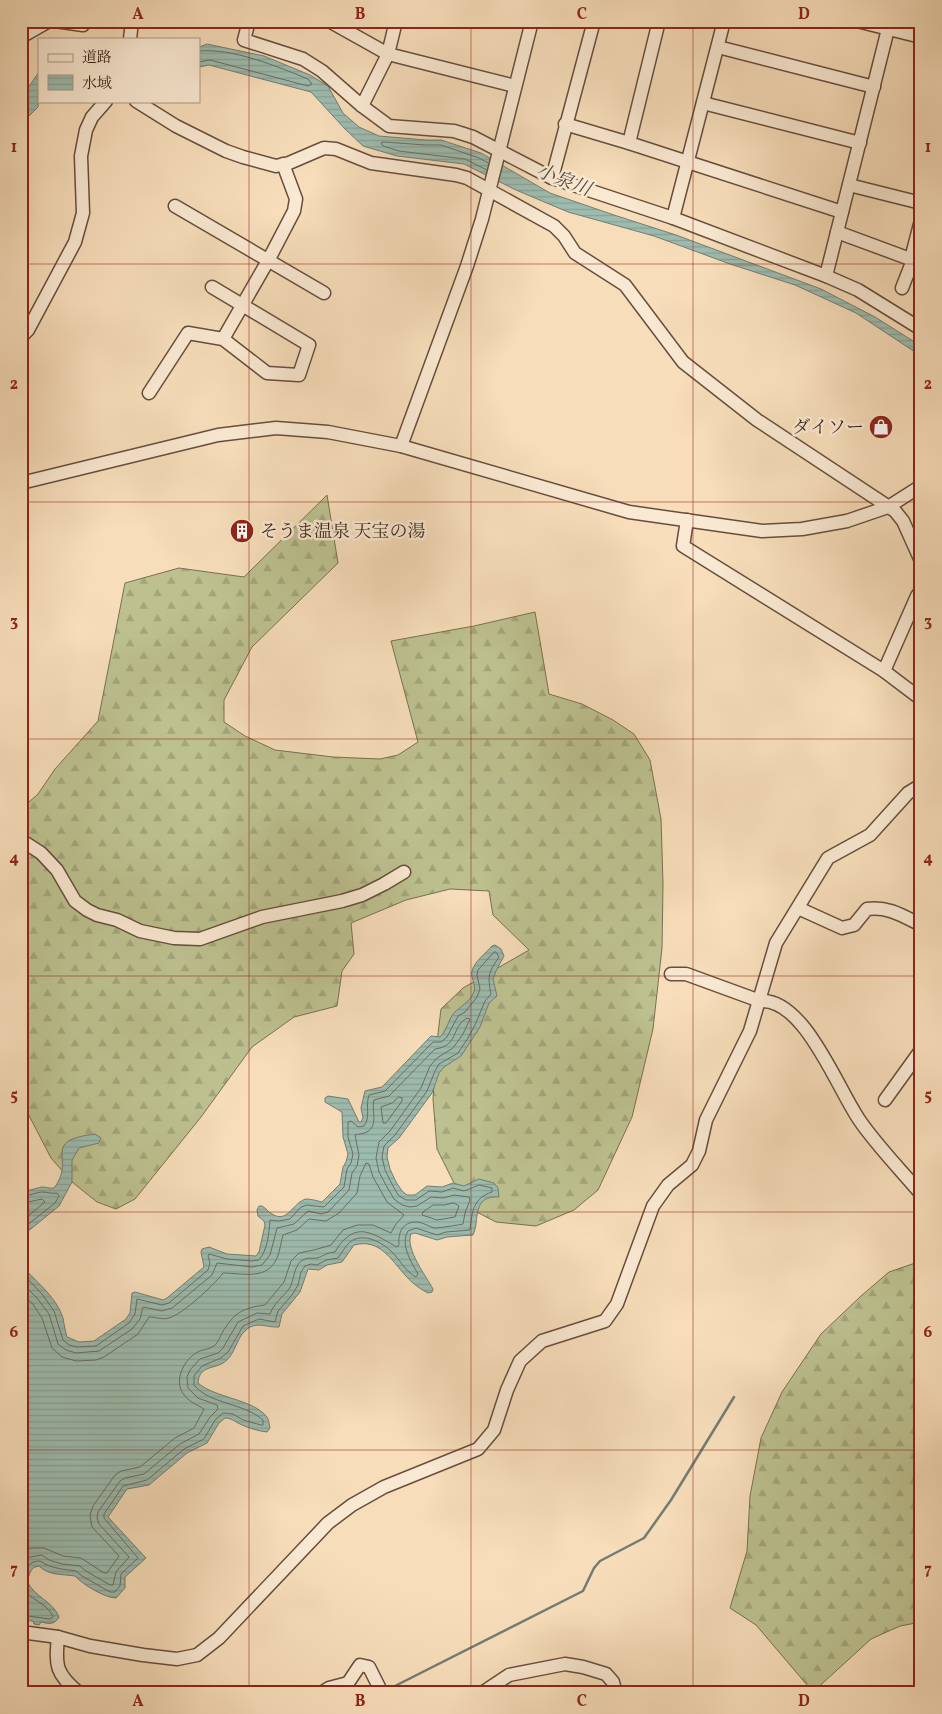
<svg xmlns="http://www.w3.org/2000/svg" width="942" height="1714" font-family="Vollkorn,'Noto Serif JP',serif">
  <defs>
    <pattern id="forest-firs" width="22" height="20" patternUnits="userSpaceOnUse" patternTransform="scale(1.25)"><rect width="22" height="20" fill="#bdc190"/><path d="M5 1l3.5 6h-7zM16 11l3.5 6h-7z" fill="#a3a57b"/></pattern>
    <pattern id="water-rules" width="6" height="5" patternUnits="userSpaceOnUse" patternTransform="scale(1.25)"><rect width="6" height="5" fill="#9dbcaf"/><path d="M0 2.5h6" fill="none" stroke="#88a196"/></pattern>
  </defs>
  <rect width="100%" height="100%" fill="#f7ddba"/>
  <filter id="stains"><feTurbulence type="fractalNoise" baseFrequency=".004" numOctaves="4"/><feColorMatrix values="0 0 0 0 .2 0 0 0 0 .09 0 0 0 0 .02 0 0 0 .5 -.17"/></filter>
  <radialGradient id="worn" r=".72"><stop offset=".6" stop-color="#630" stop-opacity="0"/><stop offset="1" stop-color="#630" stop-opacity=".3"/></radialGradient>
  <g fill="url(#forest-firs)" stroke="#797052">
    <path d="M327,495L338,563L252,647L224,700V722L245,736L275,750L333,757L380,759L398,755L418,742L391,641L474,626L535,612L549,694L582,704L613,720L634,734L650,760L661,819L663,884L662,948L653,1029L632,1117L598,1190L574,1210L536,1226L496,1222L469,1208L453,1181L437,1149L433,1099L436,1050L441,1009L463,988L529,950L493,915L489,891L450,889L406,900L351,923L354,954L342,971L337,1006L294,1017L252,1047L201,1117L135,1199L116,1209L97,1202L72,1182L51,1158L21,1100V809L38,794L55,769L98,721L125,583L179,568L244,577Z"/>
    <path d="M921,1261V1622L900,1626L871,1639L813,1692L756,1625L730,1608L747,1551L750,1496L761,1438L782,1392L821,1334L861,1296L889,1272Z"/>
  </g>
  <g fill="url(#water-rules)" stroke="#737d71">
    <path d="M207,44L264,56L310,75L328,86L343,113L359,127L379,136L426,140H441L481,153L550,193L614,215L676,235L821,289L875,317L921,346V356L856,313L795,285L730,264L654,236L568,212L516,190L464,164L397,156L363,146L345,129L311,92L209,65L199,67V47Z"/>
    <path d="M39,72L38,107L21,124V98Z"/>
    <path d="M495,945L501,949L504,956L496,971L493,979L497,996L489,1003L480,1027L461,1056L444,1067L439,1073L432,1093L399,1138L388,1148L387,1157L390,1169L396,1182L402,1191L407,1195H415L427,1186L442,1187L453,1183L464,1186L479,1179L494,1183L498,1188L499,1197C471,1195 480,1221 473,1235L447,1237L437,1240L415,1233L411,1234C405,1249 426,1276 433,1289L432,1292L428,1293C420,1289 412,1283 406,1276C391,1260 380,1238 354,1245L342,1262L327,1265L319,1270L308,1269L300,1292L282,1314L279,1327C267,1328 256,1320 245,1331C236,1339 235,1356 223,1363C213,1369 199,1366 198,1383C215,1398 253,1399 267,1417C269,1420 269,1424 270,1428L267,1432C258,1431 248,1428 240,1424C234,1421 231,1418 225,1418L219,1423L207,1443L187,1453L149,1485L127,1489L108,1517L146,1558L125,1577V1588L116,1598C105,1598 82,1584 75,1576C63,1574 49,1576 39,1566C30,1567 30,1574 27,1581C34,1597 53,1601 59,1617C54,1625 50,1624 41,1622L39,1625L34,1624L33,1621L21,1620V1265C35,1281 56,1296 63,1318C64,1324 65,1330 67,1337L79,1342L94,1341L126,1319L130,1313L132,1293L135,1292L163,1300L167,1298L204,1267L201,1252L202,1249L209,1247L227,1254L256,1256L259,1252L265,1225L264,1221L258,1216L257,1210L259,1206H262C266,1208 268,1212 272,1214C288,1224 293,1202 306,1199C311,1199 318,1201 322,1202L340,1184L343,1167L346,1162L348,1154L343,1137L342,1112L325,1102V1098L328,1096L348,1099L359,1122H361L363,1118L361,1108L365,1091L382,1087L431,1036L440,1037C447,1031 448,1020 454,1013C460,1007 469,1002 473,994C478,986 470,979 472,971C474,962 486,953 492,946Z"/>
    <path d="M95,1134L101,1138L99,1143L79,1148L72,1160V1182L59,1206L21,1237V1190C29,1192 35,1188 42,1187C47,1187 50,1189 54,1188C77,1159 39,1141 95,1134Z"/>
  </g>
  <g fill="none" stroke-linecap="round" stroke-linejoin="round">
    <g stroke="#696e61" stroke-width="1">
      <path d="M199,51C233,48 276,66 308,79L312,84L308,86L210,60L199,62"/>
      <path d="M487,170L465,159L399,151L383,146L381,143L384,142L426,145H441L479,158L488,163"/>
      <path d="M399,1097L402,1098V1101L386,1123H383L381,1107L392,1103Z"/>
      <path d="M21,1195C29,1197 36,1192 43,1192C48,1192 51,1194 57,1193L59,1196L55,1203L21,1230"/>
      <path d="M21,1202H28L42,1199L45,1202L21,1222"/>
      <path d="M454,1203L459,1206L455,1217L437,1220L422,1215L423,1212L433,1205H444Z"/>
      <path d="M21,1272L42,1294L54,1311L63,1340L69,1345L77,1347L96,1346L129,1323L135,1314L137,1299L162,1305L169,1303L208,1270L210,1263L208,1256L209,1254L227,1259L252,1261L259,1260C268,1249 269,1233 270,1220L279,1221L290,1219L301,1207L307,1205L324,1207L344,1187L347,1169L351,1163L353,1154L348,1137V1122L351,1121L358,1127L364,1126C371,1117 365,1106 369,1095L385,1091L433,1042H441L447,1037L458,1016L465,1012L477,997L480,989L477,975L478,970L494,952H496L499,957C489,972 487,975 491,994L485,1001L475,1025L468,1038L458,1053L439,1064L435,1071L427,1091L395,1135L384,1146L382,1157L385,1170L392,1184L398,1195L406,1200H416L429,1191L442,1192L453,1188L464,1191L479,1185L492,1188V1192C473,1198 472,1212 470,1230L446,1232L437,1235L416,1228L408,1231C400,1244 411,1262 418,1274L416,1277C406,1272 400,1260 392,1252C382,1242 363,1232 350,1242C345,1246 342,1253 338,1258L326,1260L317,1265L311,1264L305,1266L301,1272L298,1285L292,1295L278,1311L275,1322L259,1319L243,1326L228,1352L221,1358L202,1366L194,1376V1385C209,1404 244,1403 263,1420V1425H261L243,1420L233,1414L223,1413L215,1420L204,1439L184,1449L147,1480L123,1486L104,1514V1518L138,1558L121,1574L120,1586L115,1592H110L82,1576L76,1571C63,1569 52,1569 40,1561C33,1561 28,1564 25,1571C15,1600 45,1597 53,1617L50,1619L21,1615"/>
      <path d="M21,1282L37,1298L49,1314L58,1344L66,1350L76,1353L99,1351L132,1329L140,1319L143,1307L162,1311L172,1308L212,1275L217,1263L252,1267L262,1265L270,1255L277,1228L294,1224L308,1211L321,1214L328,1212L349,1190L352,1173L357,1166L359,1155L355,1135C358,1134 363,1134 367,1132C379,1125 371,1111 374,1100L389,1096L435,1049C459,1046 451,1027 467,1018L470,1019L463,1034L453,1048L437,1058L430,1066L421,1088L390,1131L379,1142L376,1158L379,1172L387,1187L394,1199L402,1205L410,1207L417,1206L431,1197L443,1198L454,1195L469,1197L470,1200L465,1213L463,1224C459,1225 439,1228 435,1228C429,1227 423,1222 416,1222C402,1222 398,1233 399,1245L397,1247C381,1239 362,1222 345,1239C341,1242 338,1247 335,1252C325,1253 324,1256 317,1258C313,1259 309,1257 305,1259C293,1263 295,1280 289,1289C282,1298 274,1303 270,1314L257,1313L238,1322L223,1348L218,1353L200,1359L190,1370L187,1377L188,1388L198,1398L217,1405L218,1409L210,1417L199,1434L180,1444L144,1474L125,1478L120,1481L98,1512L97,1518L99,1524L129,1557L116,1572L113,1585H110L86,1571L80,1566L62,1564L49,1560L42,1555L30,1557L21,1564"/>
      <path d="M21,1293L32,1303L42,1318L52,1348L62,1357L76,1361L96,1360L104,1357L138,1334L149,1317C156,1317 162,1320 169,1318C183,1314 214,1285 223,1273C242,1273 267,1281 277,1258C280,1251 281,1242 283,1235L297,1230L309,1219L326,1221L339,1213L357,1193L360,1176L366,1163L369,1164L373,1177L387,1202L404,1215L396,1224L391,1233L373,1225H357L343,1230L331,1245L314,1250L299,1253L291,1261L284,1282L265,1305C242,1308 234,1313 222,1333C220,1337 218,1343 214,1346C209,1350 201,1349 196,1353C182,1362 173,1383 185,1396C191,1403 198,1405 204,1409L194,1428L175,1438L140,1467L121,1471L115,1475L93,1506L90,1515L92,1527L119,1556L107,1573H104L81,1558L63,1556L44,1548H31L21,1553"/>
    </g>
    <path stroke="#737d71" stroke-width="2.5" d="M385,1691L583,1591L594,1568L600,1561L644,1538L671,1500L734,1397"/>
    <g stroke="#664e3d" stroke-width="15">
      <g id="minor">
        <path d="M55,21L83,25"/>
        <path d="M249,21L244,40L303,59L322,71L362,106L389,126L454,131L473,137L552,178L673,218L826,276L858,290L921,329"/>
        <path d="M329,21L388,54L515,86"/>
        <path d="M857,21L921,37"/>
        <path d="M21,37L49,21"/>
        <path d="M130,39L132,21"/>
        <path d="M718,47L874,87"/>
        <path d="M136,101L176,126L226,151L243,157L276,166L289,163L324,148L336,149L371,163L456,175L467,178L554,226L564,236L575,253L625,285L683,362L757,420L895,511L903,521L921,561"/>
        <path d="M703,103L860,143"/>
        <path d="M362,106L388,54L396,21"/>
        <path d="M565,124L629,143L842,212"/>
        <path d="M629,143L659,21"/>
        <path d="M552,178L594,21"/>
        <path d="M849,185L921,203"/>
        <path d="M175,206L324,293"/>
        <path d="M673,218L724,21"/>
        <path d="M837,232L921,263"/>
        <path d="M911,259L921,220"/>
        <path d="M826,276L888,29"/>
        <path d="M902,288L913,260"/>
        <path d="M21,337L28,330L75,242L83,213L81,156L86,130L92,117L106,101"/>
        <path d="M223,339L269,259L294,211L296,199L283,164"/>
        <path d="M149,393L188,333L223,339L267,373L299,375L309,345L212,287"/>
        <path d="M401,446L467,266L482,219L532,21"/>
        <path d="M21,483L218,435L276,428L328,432L401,446L629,512L762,531L802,529L847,521L888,507L921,486"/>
        <path d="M687,520L683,546L884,671L921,699"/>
        <path d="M884,671L917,596L921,591"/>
        <path d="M21,840L41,853L57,870L75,901L87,910L97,915L117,920L140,931L174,938L200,939L262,917L342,901L362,895L384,884L404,872"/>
        <path d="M798,908L842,928L854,925L867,909C888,906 903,916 921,925"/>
        <path d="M671,974H686L760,1001C804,997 838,1090 860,1121C878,1147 901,1170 921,1194"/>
        <path d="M885,1100L921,1050"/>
        <path d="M21,1632L58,1637L90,1646L143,1655L177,1659L197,1655L219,1638L328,1523L352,1505L384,1487L478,1449L494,1430L507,1390L520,1361L542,1341L605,1321L617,1304L653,1206L668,1185L692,1165L699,1151L706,1120L750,1031L776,943L828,858L870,835L908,793L921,785"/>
        <path d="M58,1637C55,1666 56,1674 79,1693"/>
        <path d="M321,1693L329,1688L348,1683L360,1665L369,1667L382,1693"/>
        <path d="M482,1693L509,1675L565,1664L583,1667L606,1674L613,1682L615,1690L614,1693"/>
      </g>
    </g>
    <use href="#minor" stroke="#fae9d2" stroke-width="12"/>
  </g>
  <path fill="none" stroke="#8f2418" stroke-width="1" stroke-opacity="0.55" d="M249,21V1693M471,21V1693M693,21V1693M21,264H921M21,502H921M21,739H921M21,976H921M21,1212H921M21,1450H921"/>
  <defs>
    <g id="shop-disc" transform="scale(1.25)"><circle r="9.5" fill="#8f2418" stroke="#fae9d2"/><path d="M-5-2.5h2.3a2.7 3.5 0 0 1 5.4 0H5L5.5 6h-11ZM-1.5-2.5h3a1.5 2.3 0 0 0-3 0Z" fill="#fff"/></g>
    <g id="building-disc" transform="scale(1.25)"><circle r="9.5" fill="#8f2418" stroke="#fae9d2"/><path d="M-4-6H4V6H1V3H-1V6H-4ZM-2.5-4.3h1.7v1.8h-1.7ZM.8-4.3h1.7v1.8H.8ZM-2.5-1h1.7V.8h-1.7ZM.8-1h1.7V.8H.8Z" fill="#fff"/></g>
  </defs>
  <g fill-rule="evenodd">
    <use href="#shop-disc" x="881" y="427"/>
    <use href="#building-disc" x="242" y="531"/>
  </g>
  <g text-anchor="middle" stroke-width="5" stroke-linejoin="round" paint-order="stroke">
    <g font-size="18" fill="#351f13" stroke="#fae9d2" text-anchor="end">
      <text x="864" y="433">ダイソー</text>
      <text x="260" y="537" text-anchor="start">そうま温泉 天宝の湯</text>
    </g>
    <g font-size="19" font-style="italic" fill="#544e42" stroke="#fae9d2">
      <text transform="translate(564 179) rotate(21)" y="7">小泉川</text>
    </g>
  </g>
  <rect width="942" height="1714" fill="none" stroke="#f7ddba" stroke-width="55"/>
  <rect x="38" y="38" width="162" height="65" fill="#fae9d2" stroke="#ab9886"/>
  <rect x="48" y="54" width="25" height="8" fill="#fae9d2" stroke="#ab9886"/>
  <text x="82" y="62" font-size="15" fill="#351f13">道路</text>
  <rect x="48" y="75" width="25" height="15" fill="url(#water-rules)" stroke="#ab9886"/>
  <text x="82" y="88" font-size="15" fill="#351f13">水域</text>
  <rect x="28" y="28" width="886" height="1658" fill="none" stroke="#8f2418" stroke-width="2"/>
  <g font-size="16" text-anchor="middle" font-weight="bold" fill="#8f2418">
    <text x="138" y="19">A</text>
    <text x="360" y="19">B</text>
    <text x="582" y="19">C</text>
    <text x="804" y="19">D</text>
    <text x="14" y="152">1</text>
    <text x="928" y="152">1</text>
    <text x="14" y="389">2</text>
    <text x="928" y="389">2</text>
    <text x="14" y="626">3</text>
    <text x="928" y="626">3</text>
    <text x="14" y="863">4</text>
    <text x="928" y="863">4</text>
    <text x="14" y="1100">5</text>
    <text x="928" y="1100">5</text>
    <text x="14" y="1337">6</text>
    <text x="928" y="1337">6</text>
    <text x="14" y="1574">7</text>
    <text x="928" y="1574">7</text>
    <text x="138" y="1706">A</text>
    <text x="360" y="1706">B</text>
    <text x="582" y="1706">C</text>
    <text x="804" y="1706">D</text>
  </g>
  <rect width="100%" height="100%" filter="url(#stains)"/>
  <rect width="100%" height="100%" fill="url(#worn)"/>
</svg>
